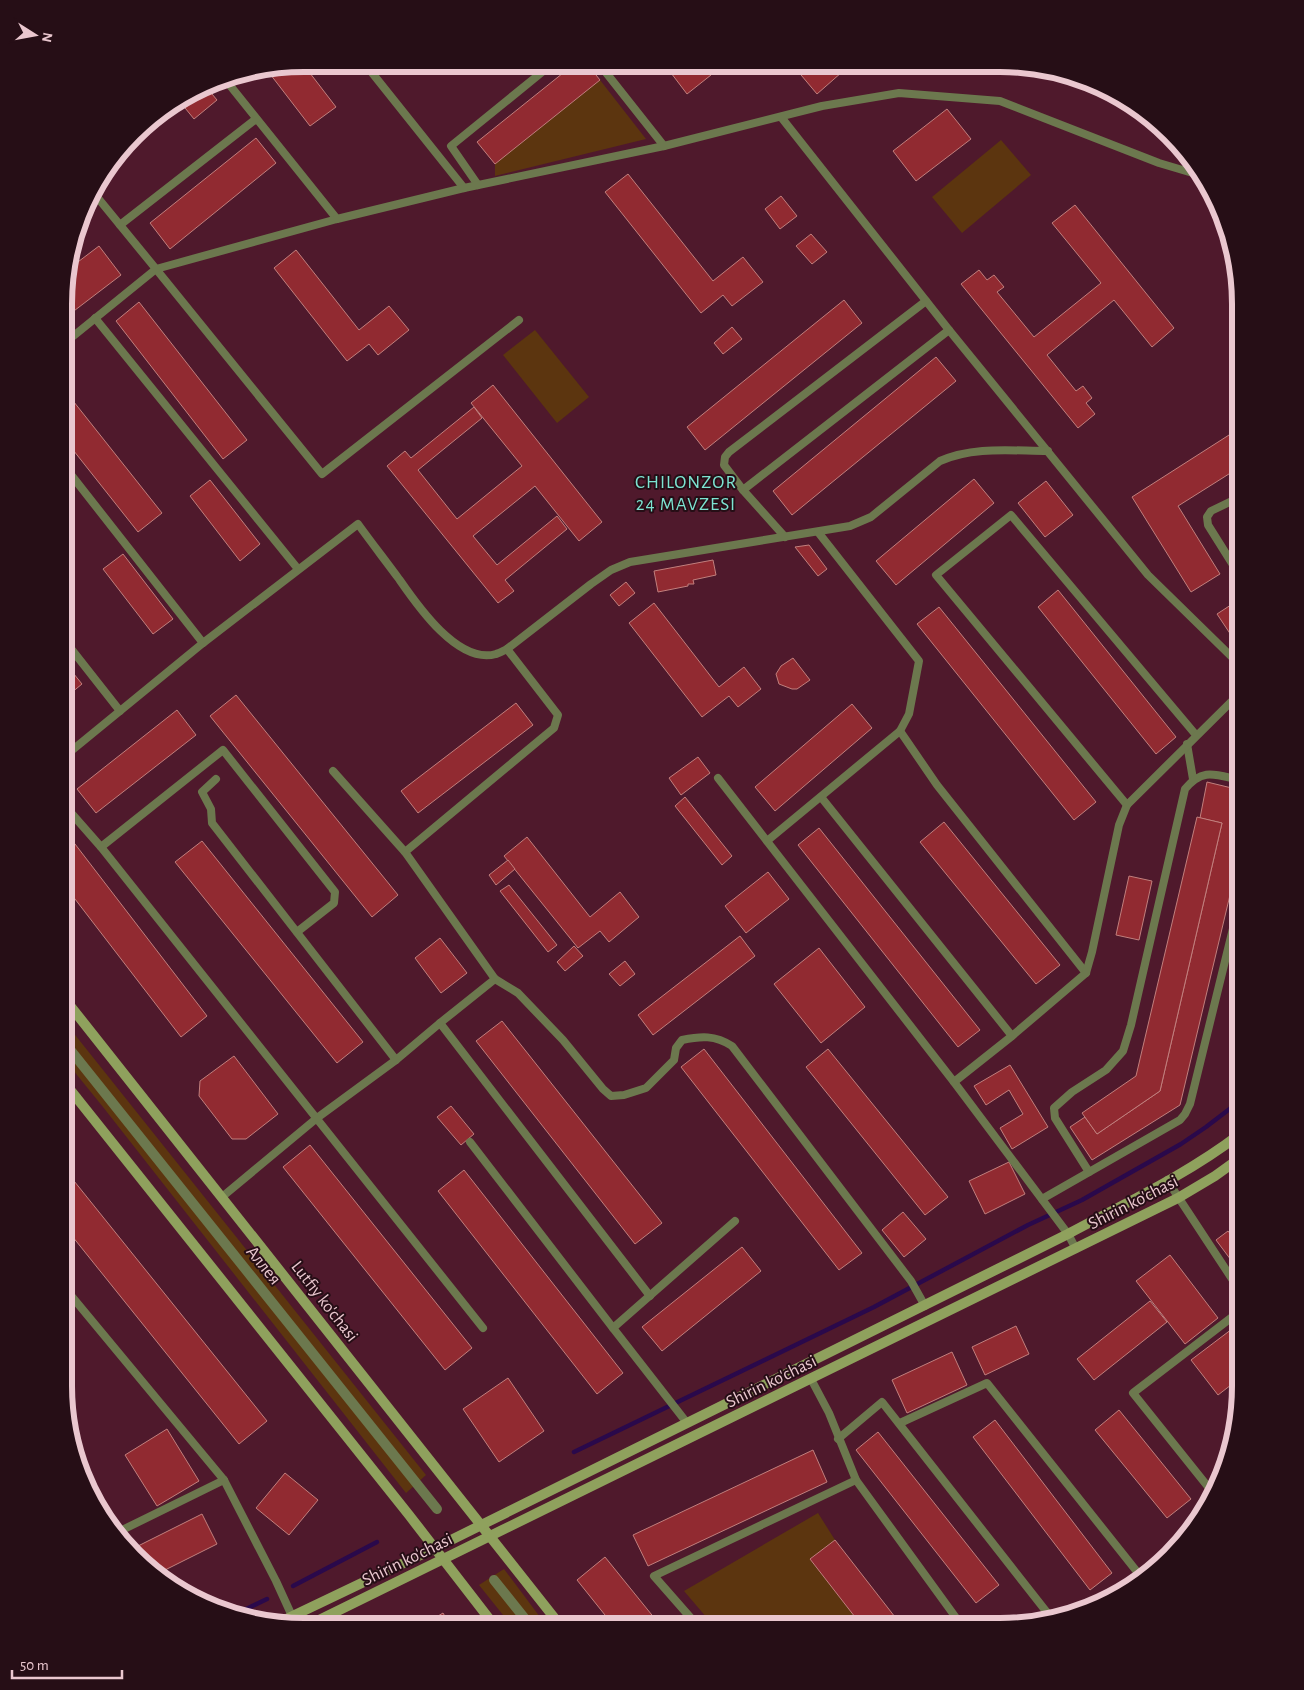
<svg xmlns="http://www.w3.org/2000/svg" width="1304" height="1690" font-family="'Alegreya Sans',sans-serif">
  <rect width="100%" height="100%" fill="#4f192c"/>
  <g fill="#5c350f">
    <path d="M600,80L646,139L495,176V164Z"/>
    <path d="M1001,140L1031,175L962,233L932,197Z"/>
    <path d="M535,330L589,397L557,423L503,355Z"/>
    <path d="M64,1021L426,1475L406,1493L103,1107L64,1059Z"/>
    <path d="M818,1513L835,1540L810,1559L862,1626L713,1625L684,1591Z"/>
    <path d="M504,1569L546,1625H511L479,1585Z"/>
  </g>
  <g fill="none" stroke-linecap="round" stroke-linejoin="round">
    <g stroke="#2a094b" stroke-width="4.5">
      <path d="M574,1452L874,1307L1028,1225L1082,1200L1181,1144L1206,1127L1240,1101"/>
      <path d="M293,1586L377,1542"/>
      <path d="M240,1612L267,1599"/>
    </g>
  </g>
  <g fill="#912a31" stroke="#c17f7d">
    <path d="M303,64L336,107L310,126L267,70Z"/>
    <path d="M573,65H588L600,80L495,164L477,142Z"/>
    <path d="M665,65H703L711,75L687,94Z"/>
    <path d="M801,65H850L817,94L796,69Z"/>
    <path d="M207,88L217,100L194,119L181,103Z"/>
    <path d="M947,109L971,139L916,181L893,151Z"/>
    <path d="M256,138L276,163L170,249L150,223Z"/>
    <path d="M628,174L713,281L743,257L763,282L732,306L723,295L701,313L605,192Z"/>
    <path d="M781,196L797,216L780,229L765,209Z"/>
    <path d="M1075,205L1174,328L1152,347L1114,300L1047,355L1076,391L1083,386L1092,398L1086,403L1095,414L1078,428L961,284L979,270L987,280L994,275L1004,287L997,292L1034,337L1101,283L1052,223Z"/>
    <path d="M811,234L827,252L812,264L796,246Z"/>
    <path d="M99,246L121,275L66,317V271Z"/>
    <path d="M296,250L359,330L389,306L409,330L378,355L369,344L347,361L274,268Z"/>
    <path d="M844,300L862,323L705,450L687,427Z"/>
    <path d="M139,302L247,440L223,459L116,321Z"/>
    <path d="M732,327L742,339L723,354L714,343Z"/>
    <path d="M936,357L956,381L792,515L773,491Z"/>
    <path d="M493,385L602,522L579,541L535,486L473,536L497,565L557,516L567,529L505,580L514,591L498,603L387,466L405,451L411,458L474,407L482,418L418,470L457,519L522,466L471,403Z"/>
    <path d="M66,392L162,513L138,532L66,441Z"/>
    <path d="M1240,428V467L1178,506L1220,574L1191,592L1132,497Z"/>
    <path d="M974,479L994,503L896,585L876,561Z"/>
    <path d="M210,480L260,544L240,561L190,496Z"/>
    <path d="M1046,481L1073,515L1045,537L1018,503Z"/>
    <path d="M809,545L827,569L818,576L795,547Z"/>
    <path d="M123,554L173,619L153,634L103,569Z"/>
    <path d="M713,560L716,575L693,580L694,584H688V586L658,592L654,571Z"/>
    <path d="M65,573L73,583L65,589Z"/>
    <path d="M626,582L635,593L619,606L610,595Z"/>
    <path d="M1058,590L1176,737L1156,754L1038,607Z"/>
    <path d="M1240,599V641L1237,644L1217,614Z"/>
    <path d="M654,603L719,687L744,667L761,689L738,707L729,696L702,717L629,623Z"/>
    <path d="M939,607L1096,802L1074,820L917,624Z"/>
    <path d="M793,658L810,680L797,689H792L779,684L776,674L781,666Z"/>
    <path d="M65,663L82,684L65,698Z"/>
    <path d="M236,695L398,895L372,917L210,716Z"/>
    <path d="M516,703L533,725L418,813L401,791Z"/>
    <path d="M852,704L872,728L775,811L755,787Z"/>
    <path d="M177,710L196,735L96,813L77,789Z"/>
    <path d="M698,757L710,773L681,795L669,778Z"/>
    <path d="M1207,782L1240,790V853L1180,1105L1092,1160L1070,1127L1085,1117L1097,1134L1160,1091L1222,823L1200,818Z"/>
    <path d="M685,797L732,856L722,865L675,806Z"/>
    <path d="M1197,817L1222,823L1160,1091L1097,1134L1082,1113L1136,1076Z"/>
    <path d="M944,822L1060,965L1036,984L920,842Z"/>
    <path d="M819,828L980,1030L958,1047L798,845Z"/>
    <path d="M65,831L207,1016L181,1037L65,886Z"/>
    <path d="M527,837L590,917L620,892L639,917L609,942L600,931L578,948L504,856Z"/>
    <path d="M202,841L363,1042L337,1063L175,862Z"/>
    <path d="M508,860L515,869L496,885L489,875Z"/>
    <path d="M768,872L789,899L746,933L725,906Z"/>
    <path d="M1129,876L1152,881L1139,940L1116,935Z"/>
    <path d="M509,885L557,945L548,952L500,891Z"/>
    <path d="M740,936L755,956L653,1035L638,1015Z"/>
    <path d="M440,938L467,973L441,993L415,958Z"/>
    <path d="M574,946L583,956L565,971L557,962Z"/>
    <path d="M819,948L865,1007L821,1043L774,984Z"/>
    <path d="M625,961L635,974L620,986L609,974Z"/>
    <path d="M502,1021L662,1223L635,1244L476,1041Z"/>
    <path d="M704,1049L862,1253L839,1270L681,1067Z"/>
    <path d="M828,1049L948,1197L925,1215L806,1067Z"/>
    <path d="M234,1056L278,1114L246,1139H232L199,1096L200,1081Z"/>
    <path d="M1010,1065L1048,1127L1012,1149L1000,1128L1023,1114L1009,1090L986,1105L974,1086Z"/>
    <path d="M451,1106L474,1134L461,1145L437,1117Z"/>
    <path d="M310,1145L472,1348L445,1370L283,1167Z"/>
    <path d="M1009,1162L1025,1194L985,1214L969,1181Z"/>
    <path d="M464,1170L623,1373L597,1394L438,1191Z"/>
    <path d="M66,1171L267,1421L239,1444L64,1226V1172Z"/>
    <path d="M903,1212L926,1239L904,1257L882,1230Z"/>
    <path d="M1228,1231L1240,1246V1272L1216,1240Z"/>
    <path d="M742,1247L761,1271L662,1351L642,1327Z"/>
    <path d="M1170,1255L1218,1318L1185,1344L1136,1281Z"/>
    <path d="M1150,1301L1167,1322L1094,1380L1077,1359Z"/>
    <path d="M1016,1326L1029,1354L985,1375L972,1347Z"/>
    <path d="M1232,1329L1240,1339V1378L1218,1395L1191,1360Z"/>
    <path d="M952,1352L967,1385L907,1413L892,1380Z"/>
    <path d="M508,1378L544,1431L499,1462L463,1409Z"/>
    <path d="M1119,1410L1191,1499L1167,1518L1095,1430Z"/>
    <path d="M995,1420L1112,1573L1090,1590L973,1437Z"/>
    <path d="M167,1429L199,1481L157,1506L125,1455Z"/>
    <path d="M878,1432L999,1585L976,1603L856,1450Z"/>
    <path d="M813,1450L827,1482L648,1566L633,1535Z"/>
    <path d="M285,1473L318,1500L289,1535L256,1508Z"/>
    <path d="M202,1514L217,1544L157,1574L130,1550Z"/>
    <path d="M835,1540L902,1626H862L810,1559Z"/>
    <path d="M605,1557L660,1625H613L577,1580Z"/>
    <path d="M443,1613L450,1625H423Z"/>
  </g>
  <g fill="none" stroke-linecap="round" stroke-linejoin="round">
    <g stroke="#6c784e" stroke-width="8">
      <path d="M365,64L464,188"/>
      <path d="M600,65L664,146"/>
      <path d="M224,78L337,219"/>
      <path d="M781,117L949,330L1148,575L1240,665"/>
      <path d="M478,185L451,146L552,64"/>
      <path d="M120,225L256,119"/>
      <path d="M95,318L298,569"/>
      <path d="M519,320L322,474L156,269L337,219L464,188L664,146L822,106L899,93L1000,101L1159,163L1196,174"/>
      <path d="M66,342L156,269L93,192"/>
      <path d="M65,467L203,643"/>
      <path d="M743,490L724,465L725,457L729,452L926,301"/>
      <path d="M785,537L743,490L949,330"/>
      <path d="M1240,570L1235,568L1208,525L1207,517L1211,511L1240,497"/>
      <path d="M65,641L120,711"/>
      <path d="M900,731L937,785L1086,973"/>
      <path d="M1187,744L1193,779"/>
      <path d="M65,756L203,643L358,524C371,542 385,560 399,579C417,605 458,665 496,654C500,653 503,651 507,649L591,584L611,570L630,562L850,526L871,517L940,461C974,446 1012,451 1048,451"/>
      <path d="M718,778L954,1082L1068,1234L1076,1249"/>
      <path d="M216,779L202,792L211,809L212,823L396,1060"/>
      <path d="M821,797L1012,1036"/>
      <path d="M1127,805L936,575L1011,515L1196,735"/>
      <path d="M65,806L101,847L483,1328"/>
      <path d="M767,841L900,731L909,714L919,661L818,532"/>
      <path d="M101,847L223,750L335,892L334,903L297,932"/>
      <path d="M405,852L554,728L558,715L507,649"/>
      <path d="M495,979L518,993L563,1040L603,1089L611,1096L624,1095L646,1088L674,1060L676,1048L682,1040C701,1036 715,1035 732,1046L911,1281L925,1306"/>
      <path d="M440,1023L650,1296"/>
      <path d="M954,1082L1012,1036L1086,973L1092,952L1119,825L1127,805L1240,693"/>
      <path d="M64,1109L77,1097"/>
      <path d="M470,1142L613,1328L687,1423"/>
      <path d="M1089,1172L1055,1118L1054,1108L1072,1092L1106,1070L1123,1051L1131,1025L1185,789C1203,767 1216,775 1240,780"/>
      <path d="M1167,1180L1240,1291"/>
      <path d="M222,1197L317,1118L396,1060L440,1023L495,979L405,852L333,771"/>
      <path d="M1042,1199L1180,1120L1185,1114L1190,1104L1240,900"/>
      <path d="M64,1287L224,1480L116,1533"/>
      <path d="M613,1328L735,1221"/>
      <path d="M811,1379L829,1413L856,1480L962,1626"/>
      <path d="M900,1423L987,1383L1142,1578"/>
      <path d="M838,1439L882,1402L1049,1615"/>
      <path d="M224,1480L276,1581L292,1616"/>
      <path d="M1213,1493L1133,1393L1240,1311"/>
      <path d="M697,1625L654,1576L856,1480"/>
    </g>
    <g stroke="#6c784e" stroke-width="10">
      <path d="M64,1042L437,1509"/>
      <path d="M494,1580L530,1625"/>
    </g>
    <g stroke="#8fa15d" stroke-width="10">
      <path d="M64,998L560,1625"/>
      <path d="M64,1082L409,1515L494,1625"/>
      <path d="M276,1624L435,1548L1068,1234C1126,1203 1188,1174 1240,1134"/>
      <path d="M311,1624L1178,1198L1215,1176L1240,1158"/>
    </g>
  </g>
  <g text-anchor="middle" stroke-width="4" stroke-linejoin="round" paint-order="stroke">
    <g font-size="18" fill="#eac7cf" stroke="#260e16">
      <text transform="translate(1133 1202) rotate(-27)" y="6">Shirin ko'chasi</text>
      <text transform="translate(264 1265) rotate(51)" y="6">Аллея</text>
      <text transform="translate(325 1301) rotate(52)" y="6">Lutfiy ko'chasi</text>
      <text transform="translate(771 1381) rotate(-26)" y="6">Shirin ko'chasi</text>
      <text transform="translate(407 1559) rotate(-26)" y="6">Shirin ko'chasi</text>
    </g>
    <g font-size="19" letter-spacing="1" fill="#7de4d2" stroke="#260e16">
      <text x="686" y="488">CHILONZOR<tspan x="686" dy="22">24 MAVZESI</tspan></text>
    </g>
  </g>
  <path d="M0 0H1304V1690H0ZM304 72H1000A232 232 0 0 1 1232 304V1386A232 232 0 0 1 1000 1618H304A232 232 0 0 1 72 1386V304A232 232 0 0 1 304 72Z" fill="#260e16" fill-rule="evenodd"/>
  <path fill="none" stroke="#eac7cf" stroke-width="6" d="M304 72H1000A232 232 0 0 1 1232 304V1386A232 232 0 0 1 1000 1618H304A232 232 0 0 1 72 1386V304A232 232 0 0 1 304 72Z"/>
  <g transform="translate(35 35) rotate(101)" stroke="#260e16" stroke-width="4" paint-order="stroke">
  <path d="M0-4L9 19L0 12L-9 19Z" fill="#eac7cf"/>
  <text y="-8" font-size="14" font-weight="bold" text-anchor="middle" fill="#eac7cf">N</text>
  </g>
  <path d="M12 1670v8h110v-8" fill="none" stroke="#eac7cf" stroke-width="2.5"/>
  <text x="20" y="1670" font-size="15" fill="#eac7cf" stroke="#260e16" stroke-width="4" paint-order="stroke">50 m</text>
</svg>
